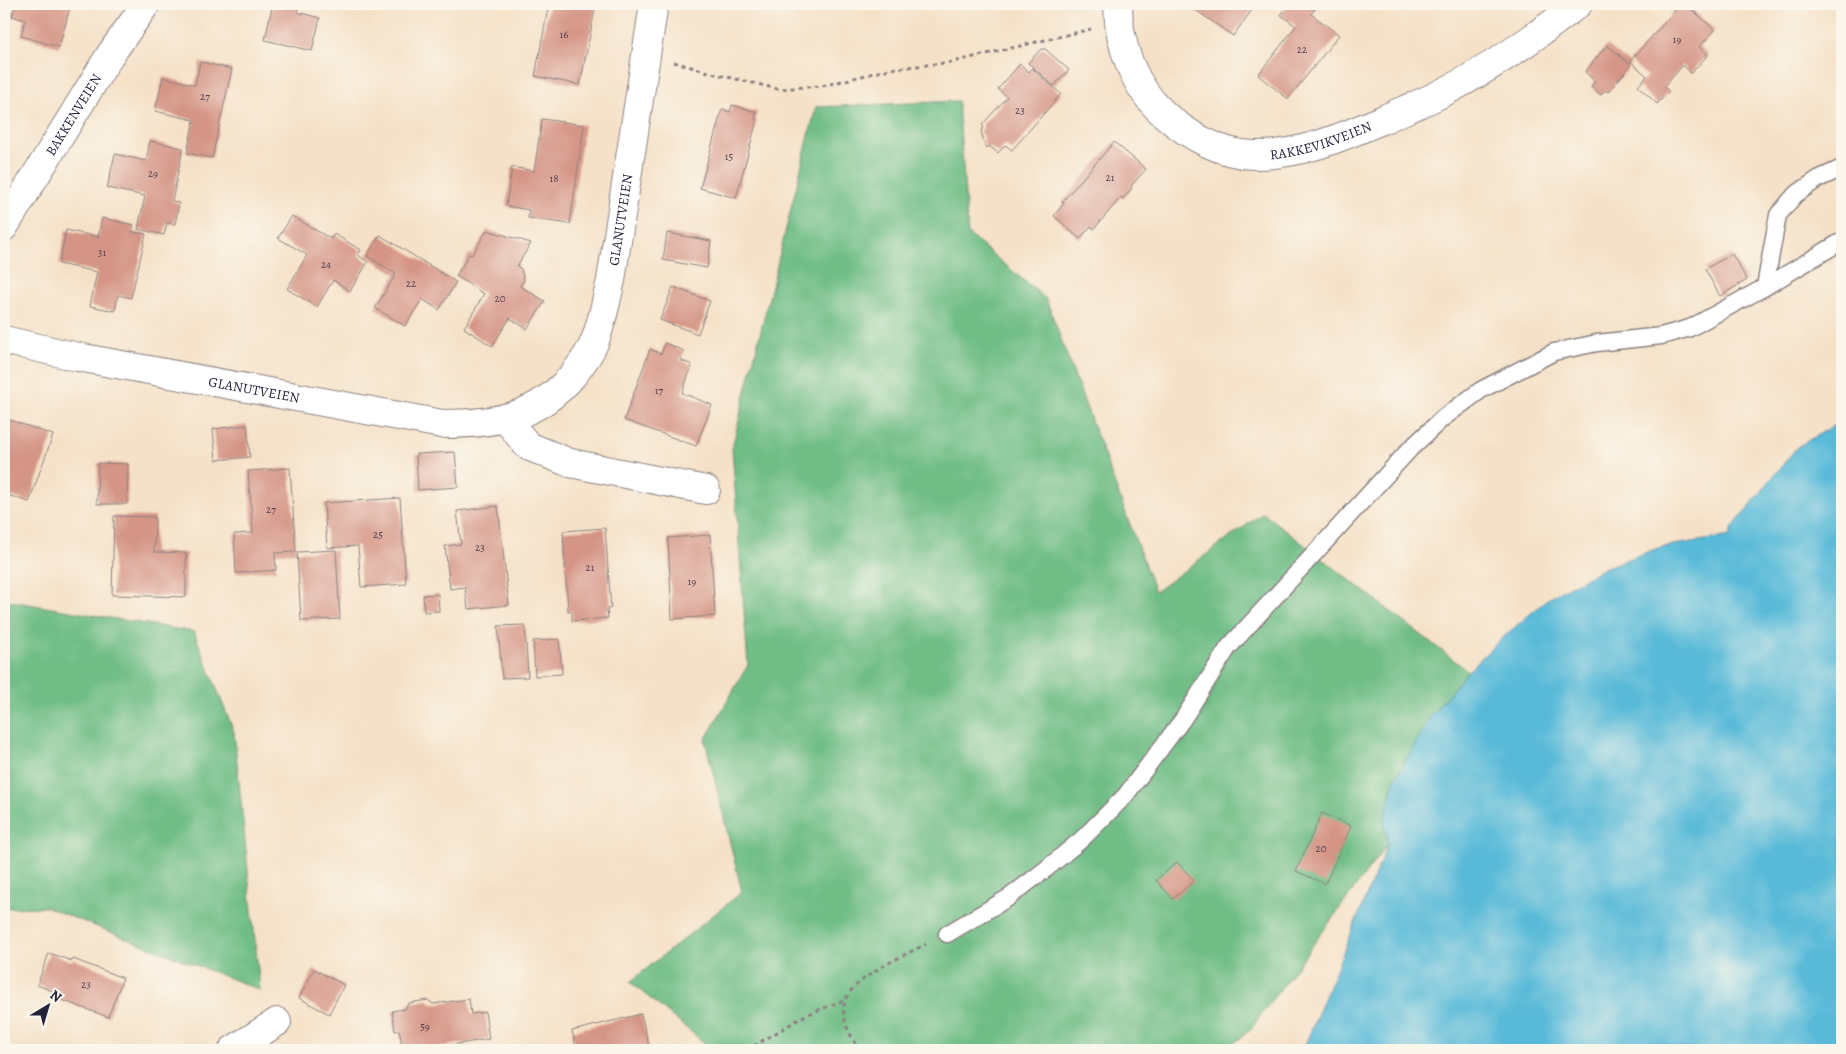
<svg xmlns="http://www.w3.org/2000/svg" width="1846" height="1054" font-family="Alegreya,serif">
  <rect width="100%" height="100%" fill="#fbf7ec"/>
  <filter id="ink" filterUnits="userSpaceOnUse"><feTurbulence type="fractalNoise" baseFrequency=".02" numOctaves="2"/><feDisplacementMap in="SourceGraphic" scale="10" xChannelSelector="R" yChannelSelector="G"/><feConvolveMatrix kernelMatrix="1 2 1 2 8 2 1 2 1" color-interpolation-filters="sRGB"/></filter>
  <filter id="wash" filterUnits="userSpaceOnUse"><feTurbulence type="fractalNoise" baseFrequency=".0096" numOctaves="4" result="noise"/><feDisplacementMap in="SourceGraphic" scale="20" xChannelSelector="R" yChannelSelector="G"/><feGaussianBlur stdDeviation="1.12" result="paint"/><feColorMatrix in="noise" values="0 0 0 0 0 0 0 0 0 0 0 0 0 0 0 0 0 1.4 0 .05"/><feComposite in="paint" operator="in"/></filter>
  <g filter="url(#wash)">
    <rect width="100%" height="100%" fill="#f5e1c7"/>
    <g fill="#70bd86" stroke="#497060">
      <path d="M958,101L968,234L1046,299L1155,592L1263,513L1468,671L1432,714L1384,823L1388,843L1250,1030L1226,1050H713L630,982L742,892L705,740L748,665L732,448L816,107Z"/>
      <path d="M4,600L194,632L234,732L260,990L46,907L4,908Z"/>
    </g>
    <path fill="#59bad8" stroke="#3e6e8a" d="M1842,421V1050H1303L1388,843L1384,823L1393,783L1432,714L1468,671L1500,640L1550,597L1606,567L1661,547L1730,536L1733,527L1797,447Z"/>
    <g id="blocks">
      <g fill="#d59586">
        <path d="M16,4H71L59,47L21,36L25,20L12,16Z"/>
        <path d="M262,4H299L297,12L320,18L312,51L265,40L272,7Z"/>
        <path d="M346,4H376L374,12Z"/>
        <path d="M549,4H596L580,85L535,76Z"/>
        <path d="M1187,4H1251L1254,7L1233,36Z"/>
        <path d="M1289,4H1319L1311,14L1339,35L1288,99L1258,75L1296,26L1281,15Z"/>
        <path d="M1681,4H1686L1715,30L1699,47L1708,55L1691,73L1683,65L1664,87L1669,91L1657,104L1638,86L1647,76L1630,61Z"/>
        <path d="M1607,45L1631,65L1608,92L1605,90L1601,95L1591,87L1595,81L1585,72Z"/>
        <path d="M1041,49H1045L1069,70L1054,86L1028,63Z"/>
        <path d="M200,62L232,69L212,158L187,153L194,120L155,111L163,77L195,85Z"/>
        <path d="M1020,64L1029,72L1032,68L1061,94L1012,150L1005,145L998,153L989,146L987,148L985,146L981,131L984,127L982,125L1007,97L998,89Z"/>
        <path d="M732,105L757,112L755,119L757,120L736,198L700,188L722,109L730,112Z"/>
        <path d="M542,119L584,125L570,224L528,218L529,210L506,206L512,167L534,171Z"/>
        <path d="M150,141L183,148L172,201L179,203L175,224L167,223L164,235L138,229L145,196L107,188L115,154L146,161Z"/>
        <path d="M1114,142L1146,169L1131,186L1132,188L1123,199L1121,197L1094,229L1091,226L1080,239L1054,216L1064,203L1062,202Z"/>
        <path d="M292,216L331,239L334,234L361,250L358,255L368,262L350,291L333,280L317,307L287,289L307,255L278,238Z"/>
        <path d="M102,218L134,225L132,232L146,234L131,298L118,295L115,311L90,306L97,272L59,264L66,230L98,237Z"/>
        <path d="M487,230L531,243L517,266L521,269L524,280L520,286L545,301L527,329L510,318L492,346L464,328L484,294L456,276L469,254L472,255Z"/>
        <path d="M667,233L711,241L707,268L663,260Z"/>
        <path d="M380,235L456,282L439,310L422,299L405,326L375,308L396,274L367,256Z"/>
        <path d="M1732,254L1747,280L1720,296L1705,269Z"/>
        <path d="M673,287L710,301L698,334L660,320Z"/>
        <path d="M665,343L684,351L680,360L692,365L682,393L712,405L696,446L624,420L650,349L661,354Z"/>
        <path d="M4,418L53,435L29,502L4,494Z"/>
        <path d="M247,425L250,457L216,460L213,429Z"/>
        <path d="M455,452L458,487L418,490L416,454Z"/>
        <path d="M98,463L128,464L127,504H97Z"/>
        <path d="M290,468L296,552L275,553L276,570L236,573L234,534L253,533L248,471Z"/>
        <path d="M400,498L406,584L361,587L358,546L327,548L324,503Z"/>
        <path d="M498,506L509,605L468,609L465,587L450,589L445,546L461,544L457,511Z"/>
        <path d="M114,516L155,517L154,552L186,553V597L112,595Z"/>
        <path d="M605,528L611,608L607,609L608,618L572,621V611H568L563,531Z"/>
        <path d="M710,535L715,616L672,619L668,538Z"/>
        <path d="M336,550L340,619L301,621L297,552Z"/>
        <path d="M438,594L439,611L424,612L423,595Z"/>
        <path d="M525,625L528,677L502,678L498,626Z"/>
        <path d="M559,639L562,674L535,676L533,641Z"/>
        <path d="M1322,813L1351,826L1325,884L1296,871Z"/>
        <path d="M1177,862L1194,881L1173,899L1156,880Z"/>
        <path d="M49,953L72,961L73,959L123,978L108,1017L59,999L60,994L37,985Z"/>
        <path d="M314,969L344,985L329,1014L299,998Z"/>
        <path d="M469,999L471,1014L485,1012L489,1039L421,1050H403L399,1030L395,1031L392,1011L405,1009L409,1003L428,1000L433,1004Z"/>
        <path d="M641,1014L650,1050H577L572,1031Z"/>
      </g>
    </g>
  </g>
  <g filter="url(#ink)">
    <use href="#blocks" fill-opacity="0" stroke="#8c8281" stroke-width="1"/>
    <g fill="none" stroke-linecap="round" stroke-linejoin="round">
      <g stroke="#8c8281" stroke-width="19">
        <g id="service">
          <path d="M1765,287L1778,215L1795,195L1818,179L1842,168"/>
          <path d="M947,934L1008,898L1046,869L1082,839L1125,796L1183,719L1228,648L1410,449L1443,418L1481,390L1554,352L1597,343L1661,336L1690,328L1765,287L1842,241"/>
        </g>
      </g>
      <g stroke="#8c8281" stroke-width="30">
        <g id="minor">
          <path id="s1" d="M1118,4C1118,44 1134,88 1165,115C1189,136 1221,154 1253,155C1298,156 1343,137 1384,119C1403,110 1423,103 1442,93C1490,69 1536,37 1578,4"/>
          <path id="s2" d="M4,227L110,55L146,4"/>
          <path id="s3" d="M4,340L78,357L442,424C495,424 537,418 573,375C581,365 589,355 594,343C602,323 606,302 611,280L654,4"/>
          <path d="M505,418L528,446L570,463L706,490"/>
          <path d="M233,1050L277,1022"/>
        </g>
      </g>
      <g stroke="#8c8281" stroke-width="3" stroke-dasharray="4 4" stroke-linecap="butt">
        <path d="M674,62L719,75L778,89L822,86L890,69L953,62L1091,29"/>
        <path d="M747,1050L806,1015L845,1000"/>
        <path d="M861,1050C850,1037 840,1018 845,1001C852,978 905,955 926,944"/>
      </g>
      <use href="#service" stroke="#fff" stroke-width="16"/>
      <use href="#minor" stroke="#fff" stroke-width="28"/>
    </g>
  </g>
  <g text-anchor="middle" stroke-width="4.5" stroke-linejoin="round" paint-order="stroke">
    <g font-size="11" fill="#4f3f4e">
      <text x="564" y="38">16</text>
      <text x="1677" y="43">19</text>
      <text x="1302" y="53">22</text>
      <text x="205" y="100">27</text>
      <text x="1020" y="114">23</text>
      <text x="729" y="160">15</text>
      <text x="153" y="177">29</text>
      <text x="1110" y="181">21</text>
      <text x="554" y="182">18</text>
      <text x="102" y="256">31</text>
      <text x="326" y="268">24</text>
      <text x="411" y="287">22</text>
      <text x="500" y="302">20</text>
      <text x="659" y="394">17</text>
      <text x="271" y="513">27</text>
      <text x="378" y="538">25</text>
      <text x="480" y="551">23</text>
      <text x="590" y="571">21</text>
      <text x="692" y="585">19</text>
      <text x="1321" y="852">20</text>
      <text x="86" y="988">23</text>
      <text x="425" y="1030">59</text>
    </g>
    <g font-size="14" fill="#22223b" stroke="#fbf7ec">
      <text dy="5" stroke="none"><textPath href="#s2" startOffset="132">BAKKENVEIEN</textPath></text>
      <text dy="5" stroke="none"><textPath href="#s1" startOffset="292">RAKKEVIKVEIEN</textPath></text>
      <text dy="5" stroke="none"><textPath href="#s3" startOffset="756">GLANUTVEIEN</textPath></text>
      <text dy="5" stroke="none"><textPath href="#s3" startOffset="255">GLANUTVEIEN</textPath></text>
    </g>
  </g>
  <rect width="1846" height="1054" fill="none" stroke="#fbf7ec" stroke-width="20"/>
  <g transform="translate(48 1006) rotate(38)" stroke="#fbf7ec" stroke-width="4" paint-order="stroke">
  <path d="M0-4L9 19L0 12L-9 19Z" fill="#22223b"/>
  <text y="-8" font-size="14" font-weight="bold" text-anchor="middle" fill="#22223b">N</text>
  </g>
</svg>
